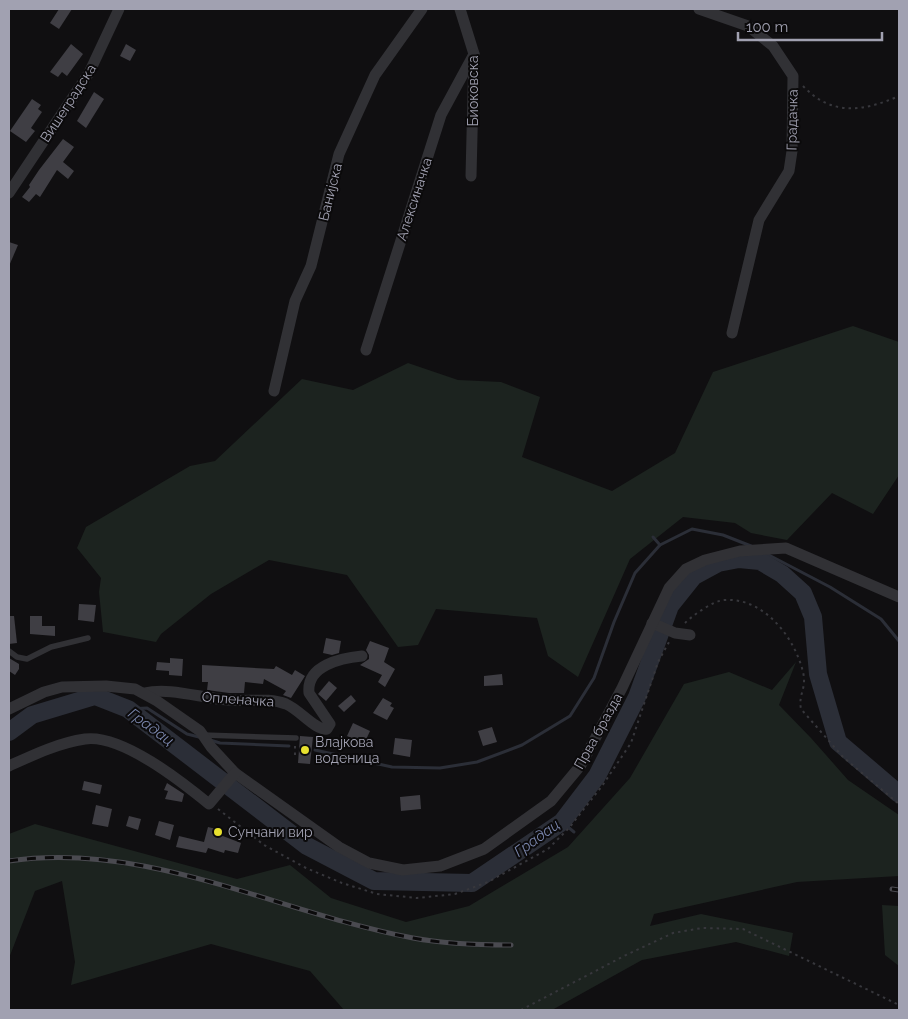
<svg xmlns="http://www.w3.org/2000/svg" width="908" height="1019" font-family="Raleway,sans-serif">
  <rect width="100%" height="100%" fill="#100f11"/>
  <g fill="#1c231f">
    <path d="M853,326L899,342V475L873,514L832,493L787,540L751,533L735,523L683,517L630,559L578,677L548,656L537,618L436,609L418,645L398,647L347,575L269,560L211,594L161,634L156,642L103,632L99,592L101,578L77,548L86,527L190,466L215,461L302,379L353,390L408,363L458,380L501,382L540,397L522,457L612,491L675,453L713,372Z"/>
    <path d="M796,662L779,705L811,738L848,780L899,815V876L797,882L654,914L650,926L701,914L793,933L789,956L736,942L642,960L552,1010H344L310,971L211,944L71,985L75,962L62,881L35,891L9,958V834L35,824L237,879L290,865L331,898L406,922L469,906L568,847L630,778L684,684L729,672L772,690Z"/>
    <path d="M882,905L899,906V966L885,955Z"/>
  </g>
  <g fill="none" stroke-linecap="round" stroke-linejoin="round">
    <g stroke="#2b2e37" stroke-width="3">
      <path d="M653,537L660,545"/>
      <path d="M765,553L830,587L881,619L899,641"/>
      <path d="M128,709L147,708L187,734L199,737"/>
      <path d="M210,740L220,743L289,746"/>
      <path d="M315,750L392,767L440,768L477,762L522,745L570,716L594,678L614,622L635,573L660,545L692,529L723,535L751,546"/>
      <path d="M562,822L574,832"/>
    </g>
    <path stroke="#2b2e37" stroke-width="18" d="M9,732L32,715L95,696L128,709L307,846L374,881L472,883L562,822L597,776L637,697L670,606L694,576L718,563L739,559L760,561L782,574L803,593L813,617L818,674L838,742L899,794"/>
  </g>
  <g fill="#3f3e44">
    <path d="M59,9H72L59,29L50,23Z"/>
    <path d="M71,44L83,54L67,76L62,72L58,77L50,72Z"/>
    <path d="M126,44L136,50L130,61L120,56Z"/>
    <path d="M94,92L104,99L86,128L77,121Z"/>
    <path d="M32,99L41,105L38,109L42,112L31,128L35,131L26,142L10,131Z"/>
    <path d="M63,139L74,147L63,162L74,171L68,179L57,170L40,197L36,194L29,202L22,197L30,187L29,185L39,170Z"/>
    <path d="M9,242L18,245L9,266Z"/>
    <path d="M79,604L96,605L94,622L78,620Z"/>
    <path d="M9,616H14L17,643L9,644Z"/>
    <path d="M30,616H42V626H55V636L30,634Z"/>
    <path d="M326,638L341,641L339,653L332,655L323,653Z"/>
    <path d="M370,641L389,648L384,662L395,669L385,687L378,682L382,675L360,665L369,659V655L366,650Z"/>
    <path d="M9,658L19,664V669L15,675L9,671Z"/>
    <path d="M170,658L183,659L182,676L169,675V671L156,670L157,662L170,663Z"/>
    <path d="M202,665L274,669L276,666L292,675L295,670L305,676L291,698L283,695L286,691L264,679L263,684L245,682L244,693H229L207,690L208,682H202Z"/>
    <path d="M502,674L503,685L484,686V676Z"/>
    <path d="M329,681L337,688L326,701L318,694Z"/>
    <path d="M351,695L356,701L344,712L338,706Z"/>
    <path d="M383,698L392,703L390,706L394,708L387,720L373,713Z"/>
    <path d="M353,723L370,731L364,744L347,736Z"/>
    <path d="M492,727L497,742L483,746L478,731Z"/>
    <path d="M300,736L313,737L310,764L298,763Z"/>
    <path d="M395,738L412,740L410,757L393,754Z"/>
    <path d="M84,781L102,785L100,794L82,790Z"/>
    <path d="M167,783L184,794L182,802L165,799L168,791L164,790Z"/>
    <path d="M420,795L421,809L401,811L400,797Z"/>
    <path d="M96,805L112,809L108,827L92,824Z"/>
    <path d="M129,816L141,819L138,830L126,826Z"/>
    <path d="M159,821L174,825L170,840L155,835Z"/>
    <path d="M208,827L216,829L215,833L241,843L238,853L225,850L224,853L208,848L206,853L176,847L179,836L204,842Z"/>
  </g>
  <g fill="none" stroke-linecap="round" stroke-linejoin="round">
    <g stroke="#37373c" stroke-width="2" stroke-dasharray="2.5 4" stroke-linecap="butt">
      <path d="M803,86C832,117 865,111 899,96"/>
      <path d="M685,623C693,615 713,601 724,600C764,597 795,638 803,672C807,689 798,694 801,709L843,757L899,804"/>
      <path d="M295,755V745"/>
      <path d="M218,809L264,845L306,868L342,883L377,894L417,898L455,894L488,882L548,849L569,828L602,786L631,743L658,662L669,642"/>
      <path d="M521,1010L624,956L673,933L702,928L743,929L899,1005"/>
    </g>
    <g stroke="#313135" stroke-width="5.5">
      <path d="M9,651L17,657L27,659L51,647L88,638"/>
      <path d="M203,735L296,738"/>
    </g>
    <g stroke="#313135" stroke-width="11">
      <path d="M460,9L474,54L471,176"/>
      <path d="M699,9L748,26L773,46L793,76L792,151L789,171L759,220L732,333"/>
      <path d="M9,193L89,73L119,9"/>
      <path d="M366,350L441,115L474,54"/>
      <path d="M274,391L295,301L311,266L339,154L375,75L422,9"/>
      <path d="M652,623L675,633L690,635"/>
      <path d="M144,693C171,687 200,698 228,700C247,702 268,697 286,704C300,710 316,731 327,729L330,724L309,693C306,665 342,658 362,656"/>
      <path d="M9,709L44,692L62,687L106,686L135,689L157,701L200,731L211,747L235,773L339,847L369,863L403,870L440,866L484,849L551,801L581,765L622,688L669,588L686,569L705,560L740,551L786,548L899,597"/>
      <path d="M9,766C33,755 58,743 85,739C122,734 182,782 209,804L235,773"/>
    </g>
    <g stroke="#4a4a50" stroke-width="5">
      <g id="rail">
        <path d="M9,861C149,841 278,913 413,938C445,944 478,945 511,945"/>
        <path d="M892,889L899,890"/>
      </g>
    </g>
    <use href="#rail" stroke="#0b0a0b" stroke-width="3" stroke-dasharray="9" stroke-linecap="butt"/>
  </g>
  <g fill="#e8e12f" stroke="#0b0a0b" stroke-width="2">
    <circle cx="305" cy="750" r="5"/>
    <circle cx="218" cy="832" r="5"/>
  </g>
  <g text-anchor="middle" stroke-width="4" stroke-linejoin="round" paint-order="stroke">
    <g font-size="14" fill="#a1a1b1" stroke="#0b0a0b">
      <text transform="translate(473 91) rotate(-90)" y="5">Биоковска</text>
      <text transform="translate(68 103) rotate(-57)" y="5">Вишеградска</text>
      <text transform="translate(792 120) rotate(-89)" y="5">Градачка</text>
      <text transform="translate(330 192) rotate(-76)" y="5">Банијска</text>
      <text transform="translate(414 199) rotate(-72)" y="5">Алексиначка</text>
      <text transform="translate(238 699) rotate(4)" y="5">Опленачка</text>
      <text transform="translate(598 731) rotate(-61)" y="5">Прва бразда</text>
    </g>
    <g font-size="14" fill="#a1a1b1" stroke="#0b0a0b" text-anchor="start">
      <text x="315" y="747">Влајкова<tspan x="315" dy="16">воденица</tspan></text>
      <text x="228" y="837">Сунчани вир</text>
    </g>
    <g font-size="15" font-style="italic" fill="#7985ab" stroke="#0b0a0b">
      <text transform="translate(151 727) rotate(36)" y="5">Градац</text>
      <text transform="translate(537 838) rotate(-36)" y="5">Градац</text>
    </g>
  </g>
  <rect width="908" height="1019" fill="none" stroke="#a1a1b1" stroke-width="20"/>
  <path d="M738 32v8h144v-8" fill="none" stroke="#a1a1b1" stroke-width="2.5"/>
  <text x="746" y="32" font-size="15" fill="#a1a1b1" stroke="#0b0a0b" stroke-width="4" paint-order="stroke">100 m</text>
</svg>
